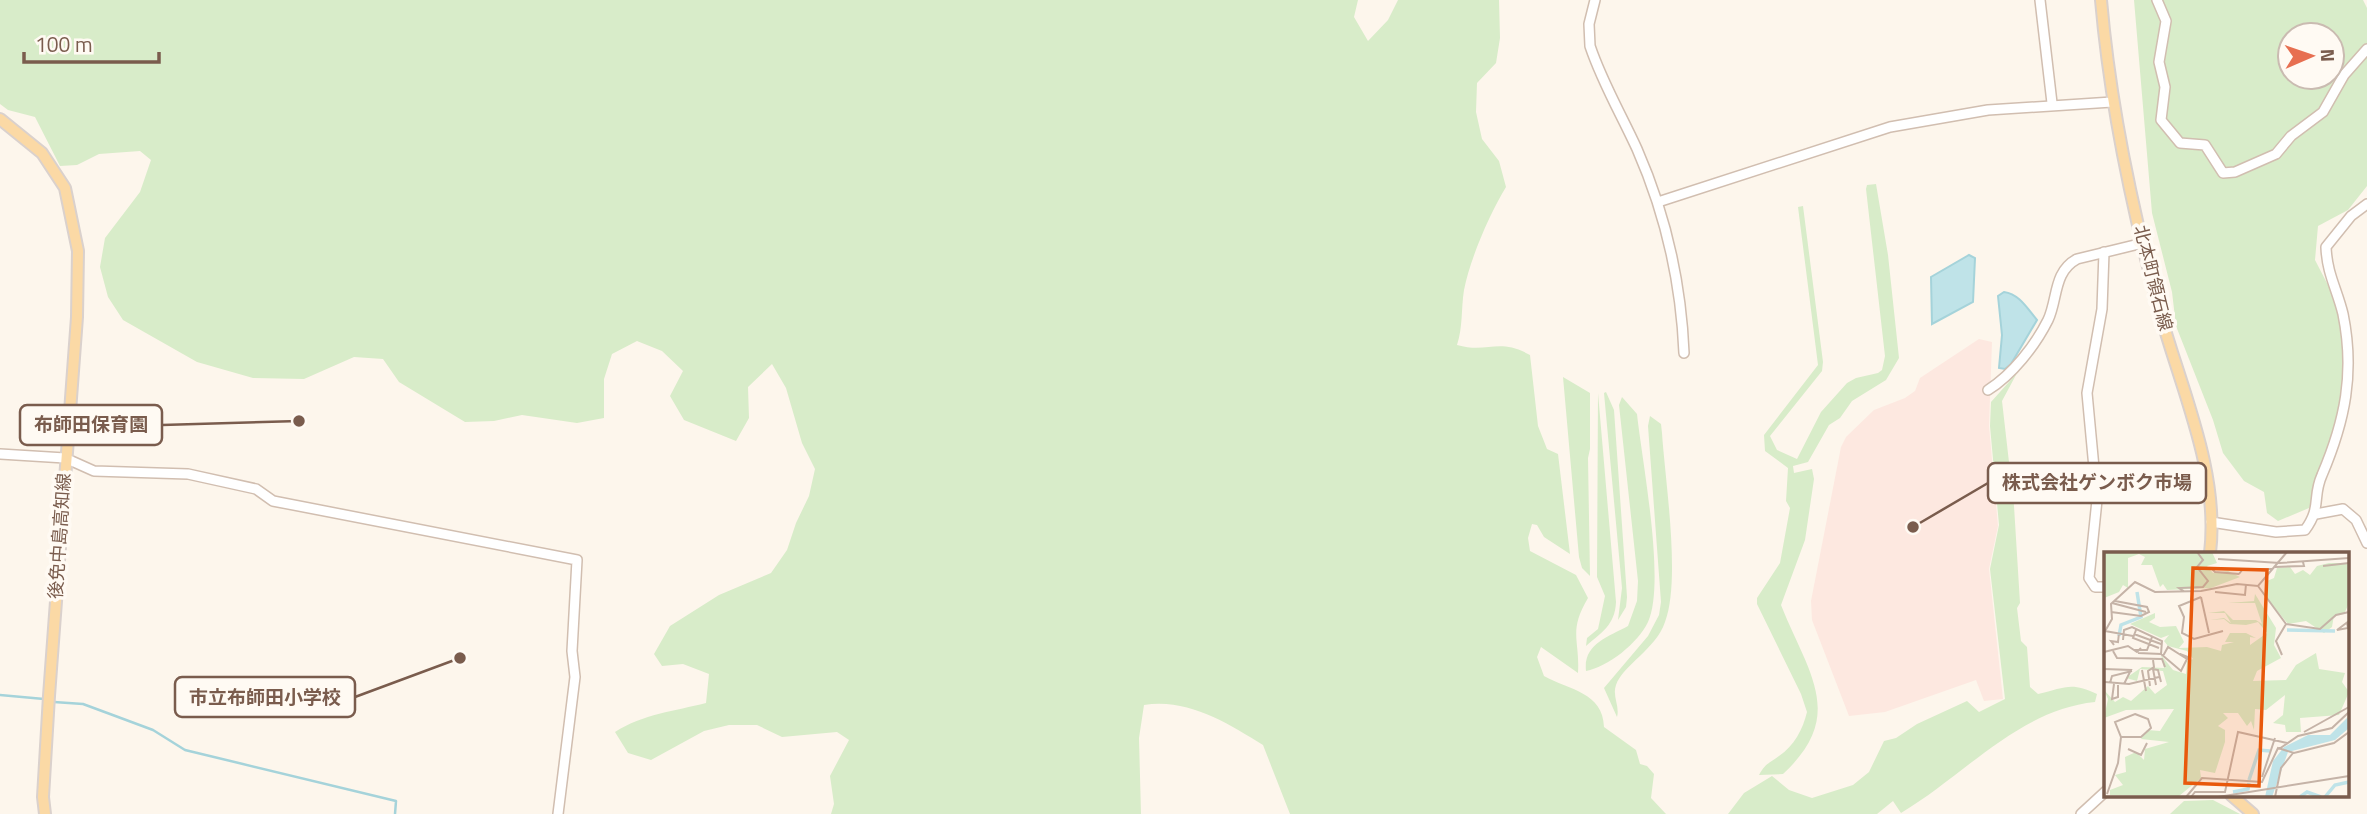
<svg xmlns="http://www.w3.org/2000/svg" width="2367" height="814" font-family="'Titillium Web','Noto Sans JP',sans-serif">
  <rect width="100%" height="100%" fill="#fdf6ec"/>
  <path fill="#fde8e0" d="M1979,339L1992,342L1989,426L1998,526L1989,569L2003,699L1984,701L1976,680L1885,712L1849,716L1812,620L1811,601L1841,447L1846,437L1874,410L1905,398L1915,391L1920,378Z"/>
  <g fill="#d8ecc9" fill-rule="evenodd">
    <path d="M0,0H1358L1354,17L1368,41L1388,20L1398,0H1499L1500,38L1496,63L1477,83L1476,112L1482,139L1499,161L1506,187C1490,213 1470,259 1464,290C1461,309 1463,327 1457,345C1488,354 1498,337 1530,355L1538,426L1547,449L1558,454L1570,554L1544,537L1537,525L1532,524L1528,538L1530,551L1576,575L1588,598C1568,632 1580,639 1578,673L1541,647L1537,657L1544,676C1569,690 1603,692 1604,727L1636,750L1640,764L1647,766L1654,774L1651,798L1666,814H1290L1263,745C1227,723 1188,698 1144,705L1139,738L1141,814H831L834,804L830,776L849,740L837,732L782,737L757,725H729L704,731L651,760L628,753L615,732C643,714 675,711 706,703L709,674L683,664L662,666L654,654L670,626L719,595L771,573L787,550L796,523L809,496L815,469L802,443L786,388L772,364L748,387L749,418L736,441L684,420L670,396L683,371L662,351L637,341L612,354L604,379V418L577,423L522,415L494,421L465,422L399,382L383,359L354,357L304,379L253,378L197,362L123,320L108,297L100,267L105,238L140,192L151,160L140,151L99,154L77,165L60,166L35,117L8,110L0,104Z"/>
    <path d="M2134,0H2363L2367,8V186L2348,210L2318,226L2315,260L2345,318L2346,384L2323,477L2309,508L2278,521L2267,513L2264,492L2244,481L2223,453L2213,420L2176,326L2172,292L2152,213ZM2290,35H2332V77H2290Z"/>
    <path d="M1876,184L1888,255L1899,358L1886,380L1852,401L1840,418L1829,425L1808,462L1793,466L1794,473L1812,469L1814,479L1805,540L1781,605C1808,673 1847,715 1783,774L1759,775C1765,764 1769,763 1779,756C1794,746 1803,729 1807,712L1801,694L1757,604V598L1780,563L1790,508L1786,501L1788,468L1765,451L1764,435L1818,365L1798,207L1803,206L1823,362L1822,371L1770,436L1777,450L1797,459L1821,412L1847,383L1856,378L1878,373L1882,370L1885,356L1866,189L1867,185Z"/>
    <path d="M2017,373L2002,401L2014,506L2020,603L2017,608L2021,641L2027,647L2030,687L2038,694C2064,688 2071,681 2097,694L2095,702C2018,710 1965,775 1901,813L1893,801L1877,814H1728L1744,793L1772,776L1789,790L1812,798L1853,785L1869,772L1884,741L1896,738L1917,724L1967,701L1979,712L2005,699L1990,569L1999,525L1990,426L1991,402Z"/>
    <path d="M1563,377L1590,393V449L1588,458L1590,576L1582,568L1579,557Z"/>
    <path d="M1606,392L1614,410L1627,597L1626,607L1618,620L1622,588L1604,393Z"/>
    <path d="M1598,393L1616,602C1615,625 1602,632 1586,646L1587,638L1598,629L1605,596L1597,577Z"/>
    <path d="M1622,397L1637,414C1642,461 1666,583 1648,622C1638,643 1608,667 1586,671C1583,644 1608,637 1628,626L1637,601L1638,581L1619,405Z"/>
    <path d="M1650,416L1661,424L1662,433C1665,480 1681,580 1665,622C1656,649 1623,665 1616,685C1612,696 1620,706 1617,717L1604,688L1648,636L1659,615L1661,602L1648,426Z"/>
    <path d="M2213,800L2240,814H2170L2184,801Z"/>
  </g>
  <g fill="#bfe3e8" stroke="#a5d3da" stroke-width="2">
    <path d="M1969,255L1975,258L1973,302L1932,324L1931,277Z"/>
    <path d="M2004,292C2019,294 2027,308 2037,320L2011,364L2005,369L1999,368L2002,335L1998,296Z"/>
  </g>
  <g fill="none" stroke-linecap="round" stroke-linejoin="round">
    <g stroke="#a5d3da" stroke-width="2.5">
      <path d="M0,695L44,699"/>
      <path d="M54,702L83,704L110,714L153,730L185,750L396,801L395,814"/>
    </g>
    <g stroke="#d1beb0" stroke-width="12">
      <g id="minor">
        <path d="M1595,0L1589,24L1590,46C1602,82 1621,114 1637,149C1666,215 1681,281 1684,353"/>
        <path d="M2040,0L2052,103"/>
        <path d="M2157,0L2166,21L2159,62L2165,87L2161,120L2180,143L2205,145L2223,173L2235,172L2276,154L2291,136L2323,112L2344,75L2367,49"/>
        <path d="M1658,202L1890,127L1988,110L2112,102"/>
        <path d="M2104,252L2102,309L2087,393L2097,500L2089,578L2095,587H2106"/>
        <path d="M1988,390C2012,375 2035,346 2048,320C2058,299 2053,272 2077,259L2143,243"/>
        <path d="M0,454L65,458L94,471L188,474L256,489L273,501L577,560L572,651L575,677L558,814"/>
        <path d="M2316,514L2343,509L2356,520L2367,543"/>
        <path d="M2211,522L2276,532L2305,530C2322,507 2312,497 2322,475C2345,421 2355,373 2343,314C2337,289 2327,274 2326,247L2351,216L2367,204"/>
        <path d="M2081,814L2106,791"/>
      </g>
    </g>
    <g stroke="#dad1cd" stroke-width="14">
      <g id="major">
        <path d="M2101,0C2110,104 2132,209 2159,309C2180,387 2220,471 2210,553"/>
        <path d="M0,119L42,153L65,188L78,251L77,317L49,696L43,797L45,814"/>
        <path d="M2231,795L2253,814"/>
      </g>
    </g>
    <use href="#minor" stroke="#fff" stroke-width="9"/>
    <use href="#major" stroke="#fbd9a5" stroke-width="10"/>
  </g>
  <g text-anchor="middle" stroke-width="7" stroke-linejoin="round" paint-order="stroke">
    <g font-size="18" fill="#7a5c4d" stroke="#fffaf3">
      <text transform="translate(2153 278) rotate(76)" y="6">北本町領石線</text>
      <text transform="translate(60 536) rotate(-86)" y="6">後免中島高知線</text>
    </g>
  </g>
  <g transform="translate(2104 552)">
    <rect width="245" height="245" fill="#fdf6ec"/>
    <path d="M0,0H108L113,11L103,14L109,21L124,19L136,25L107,36L63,38L59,32L56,35L48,13H37L41,5L35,2L24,6V36L19,33L15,40L0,46ZM225,11H245V51L240,62L230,63L228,75L220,81L202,69L184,72L161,44L163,29L170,26L173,16L186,15L191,22L199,18L206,23L213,14ZM151,42L172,76L170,93L177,106L153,119L149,129L182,128L192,113L212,101L215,117L241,121L238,130L245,140L235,163L196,166L197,180H182L181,173L169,171L179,163L181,143L162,158L151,157L150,178L147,169L143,174L134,161H119L124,166L114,174L121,178V190L111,221L96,218L97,226L75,244L6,243V238L19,233L11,223L22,220L21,205L32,200L40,208L41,197L65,190L37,187L43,178L56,179L70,157L22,158L0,166L4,147L0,138L11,150L19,145L27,149L44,134L51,142L63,133L59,119L36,117L33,129L22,126L38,115L60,116L57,103L69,118L82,122L83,109L89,107L83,99L64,94L60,89L65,83L57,86L26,72L51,61V66L45,70L56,75L72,74L80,90L75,96L103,95L117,99L118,93L130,90H121L126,81H142L152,86L146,85V93L163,81L154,70L142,73L126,72L120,67L106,68L120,66L127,71L121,61H104L120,59L129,68H152L158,72L151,51H124L150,49Z" fill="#d8ecc9"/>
    <path d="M245,164V176L231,188L184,200L168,245H161L169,209L180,195L204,183H226Z" fill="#bfe3e8"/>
    <path fill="none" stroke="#bfe3e8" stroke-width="3.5" d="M183,78L231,79M15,84L17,73L37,65L33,40M145,228L155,198L166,199M129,240L144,237L145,231M196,245L203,240L217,245M221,245L231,233L245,230"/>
    <path fill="none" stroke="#c5b3a7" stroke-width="2" d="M114,7L176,11L245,6M219,14L245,11M171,15L200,14L199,10M107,16L111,20L135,22M135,22L139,17H168M154,34L182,72M81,40L75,36L99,35L104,29L93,15L99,8L93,0M111,40L141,43L142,32M97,45L75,54L80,65L78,81L90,87L119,79M97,45L105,81M8,51L42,60M7,60L37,64L45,60L43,55L11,49M243,70L244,76L233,78L245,69M182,72L216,77L232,63L245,60M32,78L29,86L55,96M1,79L29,84M0,81L8,67L7,52L31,30L51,40L97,39L133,32L154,34L183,0M30,82L57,92M19,88L20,78L28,75L58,89L57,102M10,93L7,89L14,90L15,81M30,98H43L48,85M9,99L13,106L58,107L61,115M0,100L24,94L33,100L37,96M34,101L57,102L77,119L84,105L76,102M178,103L172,89L182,72M59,104L64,95L83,107M0,117L27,118L20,132M38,118L42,139M1,130L25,132L55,125M6,131L8,124L28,119M10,132L8,147L14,145V133M52,133L49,117L54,118L57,130M46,134L44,119L50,115L49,108M31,162L44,167L47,176L37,185H17L11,170ZM200,180L245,155M24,197L37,203L43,191M175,197L194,184L228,176L245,160M158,225L171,186M3,242L14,211L17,185M82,245L98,226L158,230L174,196L190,201L230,191L245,180M87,245L91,240H121L134,180L183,191M114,245L245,224M171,245L177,216L189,201"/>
    <path fill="#e8590c" fill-opacity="0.15" stroke="#e8590c" stroke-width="3.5" d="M89,16L163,18L155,234L81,231Z"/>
    <rect width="245" height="245" fill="none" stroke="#7a5c4d" stroke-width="3.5"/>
  </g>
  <path fill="none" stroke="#7a5c4d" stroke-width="2.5" d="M299 421L162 425M1913 527L1988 483M460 658L355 697"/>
  <g fill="#7a5c4d" stroke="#fffaf3" stroke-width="2.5">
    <circle cx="299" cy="421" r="7"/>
    <circle cx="1913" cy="527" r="7"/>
    <circle cx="460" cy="658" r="7"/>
  </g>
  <g fill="#fffaf3" stroke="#7a5c4d" stroke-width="2.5">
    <rect x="20" y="405" width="142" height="40" rx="7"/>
    <rect x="1988" y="463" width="218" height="40" rx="7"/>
    <rect x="175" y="677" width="180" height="40" rx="7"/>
  </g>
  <g font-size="19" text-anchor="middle" font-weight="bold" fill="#7a5c4d">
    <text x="91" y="431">布師田保育園</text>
    <text x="2097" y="489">株式会社ゲンボク市場</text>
    <text x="265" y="704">市立布師田小学校</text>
  </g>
  <g transform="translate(2311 56) rotate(88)"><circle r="33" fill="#fffaf3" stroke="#cabbb1" stroke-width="2"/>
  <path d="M0-5L12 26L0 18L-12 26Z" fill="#e76f51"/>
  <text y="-10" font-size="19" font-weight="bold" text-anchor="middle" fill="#7a5c4d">N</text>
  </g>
  <path d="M24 52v10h135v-10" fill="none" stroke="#7a5c4d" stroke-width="3.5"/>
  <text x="35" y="52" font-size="21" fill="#7a5c4d" stroke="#fffaf3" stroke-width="5" paint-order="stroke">100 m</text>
</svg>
